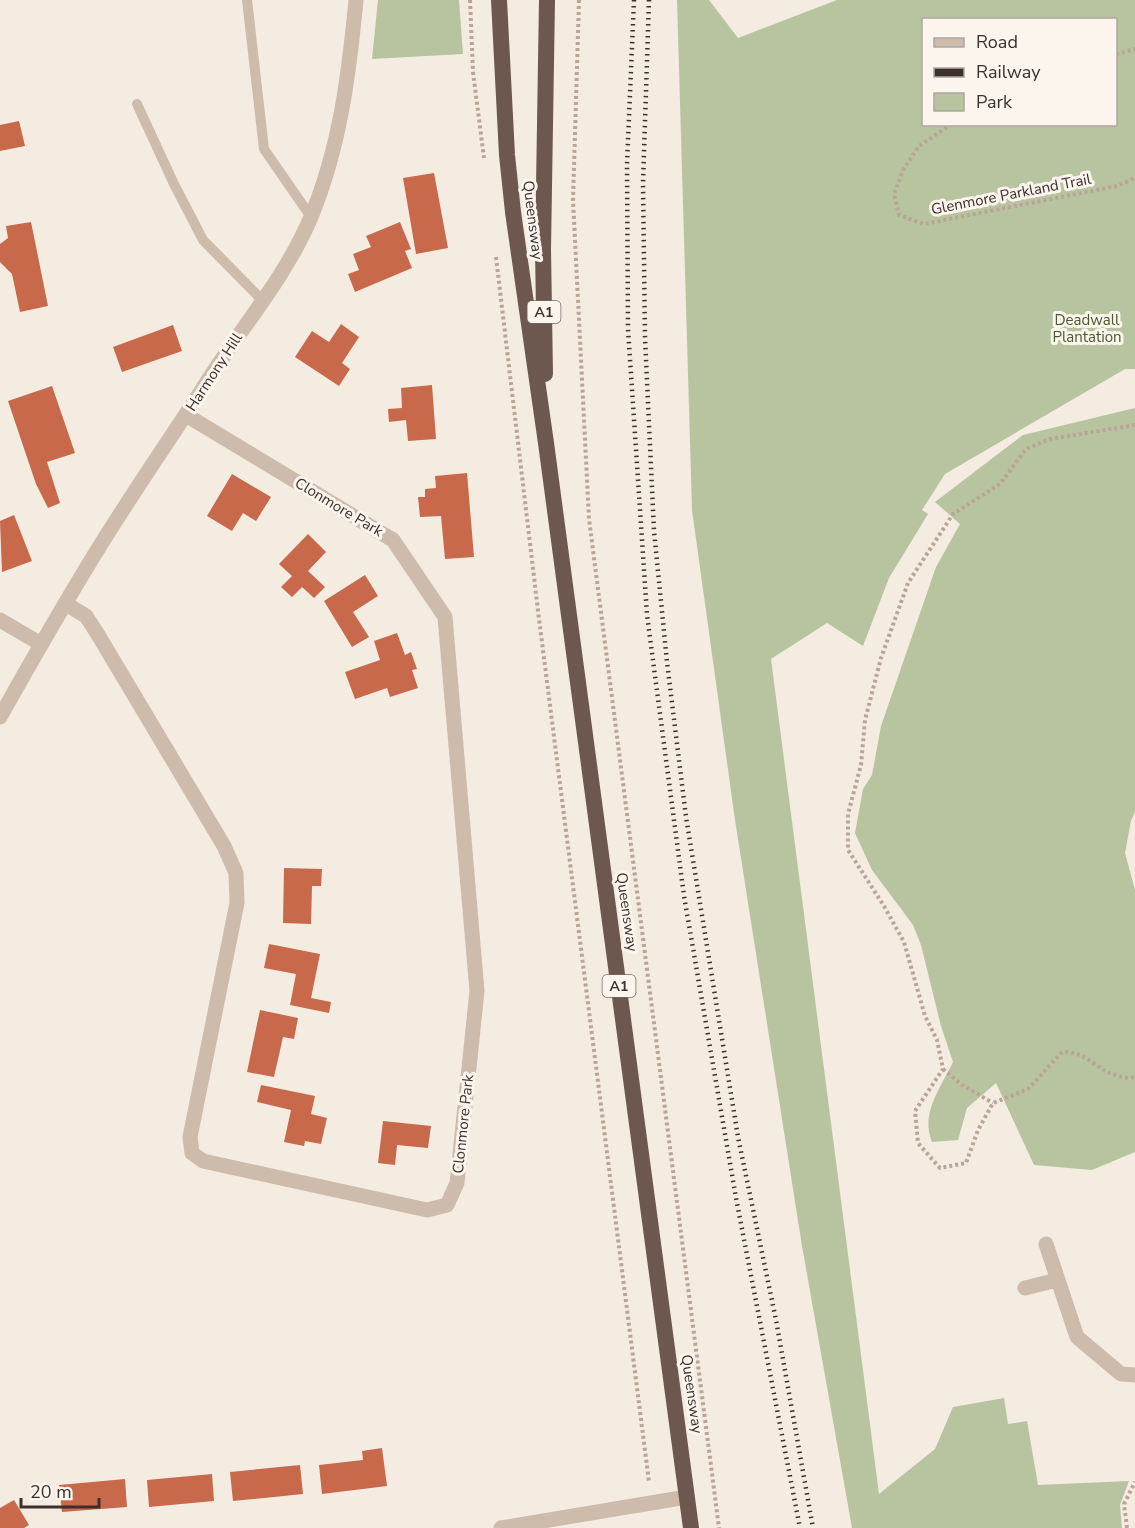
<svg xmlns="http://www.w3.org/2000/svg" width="1135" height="1528" font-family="'Nunito Sans',sans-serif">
  <rect width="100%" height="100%" fill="#f4ebe1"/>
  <g fill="#b8c4a0" fill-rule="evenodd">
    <path d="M378,0H459L463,54L372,59Z"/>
    <path d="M677,0H709L738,38L837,0H1135V369H1125L945,474L922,510L928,514L889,578L863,646L827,623L771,659L879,1494L935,1449L953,1407L1004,1398L1008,1424L1027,1421L1038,1485L1129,1481L1120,1505L1122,1528H852L802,1246L735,820L692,510ZM924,20H1116V124H924Z"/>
    <path d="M1135,408V812L1131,821L1125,853L1135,890V1152L1092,1170L1034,1165L996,1083L967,1108L958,1140L932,1142C920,1114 941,1087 953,1062L941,1026L921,945L913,925L872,870L855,833L863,789L872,775L881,726L936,567L960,524L935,502L1023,435Z"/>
  </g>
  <g fill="#c8694b">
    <path d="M19,121L25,146L0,151V125Z"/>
    <path d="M434,173L448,248L416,254L403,178Z"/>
    <path d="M31,222L48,306L20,312L12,274L0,262V244L8,238L6,226Z"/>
    <path d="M400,222L411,249L405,251L412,268L355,292L348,274L359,270L353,254L371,247L366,236Z"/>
    <path d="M341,324L359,337L342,363L350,369L339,386L295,357L312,331L329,342Z"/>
    <path d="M173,325L182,351L122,372L113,347Z"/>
    <path d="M432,385L436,439L408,441L406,420L389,422L388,409L402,408L401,388Z"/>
    <path d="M52,386L75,453L47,462L60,503L48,508L36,484L8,401Z"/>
    <path d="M467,473L474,557L445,559L441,516L420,517L418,497H425V489L436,488L435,476Z"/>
    <path d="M232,474L271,497L256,521L243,513L232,531L207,516Z"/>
    <path d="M14,515L32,561L2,572L0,521Z"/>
    <path d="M308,534L326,552L308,571L325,587L314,598L302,587L292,597L281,587L292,576L279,564Z"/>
    <path d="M365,575L378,596L353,612L369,637L352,647L324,601Z"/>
    <path d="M397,633L405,655L411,652L417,669L412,670L418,688L390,697L387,688L355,699L345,672L380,660L374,641Z"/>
    <path d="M284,868L322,869L321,886H312L311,924L283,923Z"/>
    <path d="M269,944L320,954L311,998L331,1002L329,1013L290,1005L296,974L264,968Z"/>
    <path d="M260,1010L298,1018L294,1039L283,1037L274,1077L247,1072Z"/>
    <path d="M261,1085L315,1096L311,1114L327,1118L321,1144L305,1141L304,1146L284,1142L291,1110L257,1102Z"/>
    <path d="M383,1121L431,1126L428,1148L397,1145L395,1165L378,1163Z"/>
    <path d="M382,1448L387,1486L322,1494L319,1465L363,1460L362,1451Z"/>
    <path d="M300,1465L303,1494L233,1501L230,1472Z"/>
    <path d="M212,1474L214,1501L149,1507L147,1480Z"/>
    <path d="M125,1479L127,1507L62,1512L59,1485Z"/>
    <path d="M14,1500L29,1525L24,1528H0V1508Z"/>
  </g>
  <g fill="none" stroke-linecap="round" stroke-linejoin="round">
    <g stroke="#b9a596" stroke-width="4" stroke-dasharray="3 3" stroke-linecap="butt">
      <path d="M470,0L473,72L484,158"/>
      <path d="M579,0L573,200L589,519L719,1528"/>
      <path d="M1116,54L1135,49"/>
      <path d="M952,124L919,146L903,170L894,194L899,215L924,224L1117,186L1135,178"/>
      <path d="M496,257L539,619L649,1482"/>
      <path d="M1135,425L1050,439L1026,449L1000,484L953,514L908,583L881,658L865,720L861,765L848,814V850L884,906L904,942L925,1016L937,1040L943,1069L915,1111L918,1143L940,1168L966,1163L978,1130L993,1103L1028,1089L1062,1052C1091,1050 1103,1082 1135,1077"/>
      <path d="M943,1069L962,1085L993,1103"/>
      <path d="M1127,1528L1124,1504L1135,1482"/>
    </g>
    <g stroke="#cdbbac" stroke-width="10">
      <path d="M247,0L264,149L311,217"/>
      <path d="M137,104L174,184L203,240L263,301"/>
    </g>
    <g stroke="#cdbbac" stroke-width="15">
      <path d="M66,604L86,616L97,633L224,846L236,873L237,903L190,1137L192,1153L203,1161L427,1210L447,1205L457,1183L477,991L445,617L393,540L186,415"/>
      <path d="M0,620L41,644"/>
      <path d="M0,717C32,660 64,604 98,549C135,489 175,432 212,374C246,322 287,274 311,217C340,147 349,74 356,0"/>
      <path d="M1046,1244L1077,1337L1121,1374L1135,1375"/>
      <path d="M1025,1288L1057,1280"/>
      <path d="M501,1528L687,1497"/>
    </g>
    <g stroke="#6c584f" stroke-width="16">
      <path d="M499,0L507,155L513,212L546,443L691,1528"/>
      <path d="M545,374L543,249L547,0"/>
    </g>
    <g stroke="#3b302b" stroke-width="4.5" stroke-dasharray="1.5 4.5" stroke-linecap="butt">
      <path d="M634,0L627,164L628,329L647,615L684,896L736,1198L800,1528"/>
      <path d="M649,0L643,183L645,338L654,531L667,662L686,817L738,1137L776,1320L813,1528"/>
    </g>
  </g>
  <g text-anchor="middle" stroke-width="6" stroke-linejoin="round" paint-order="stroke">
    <g fill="#fbf5ee" stroke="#756b66" stroke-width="1.5">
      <rect x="527.5" y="301" width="33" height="22" rx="4.5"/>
      <rect x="602.5" y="975" width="33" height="22" rx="4.5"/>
    </g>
    <g font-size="14" font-weight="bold" fill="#3b302b">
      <text x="544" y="317">A1</text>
      <text x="619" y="991">A1</text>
    </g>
    <g font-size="15" fill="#3b302b" stroke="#fbf5ee">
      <text transform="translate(1011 194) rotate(-11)" y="5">Glenmore Parkland Trail</text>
      <text transform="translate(533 220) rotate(83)" y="5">Queensway</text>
      <text transform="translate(214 372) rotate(-57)" y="5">Harmony Hill</text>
      <text transform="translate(339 507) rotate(31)" y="5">Clonmore Park</text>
      <text transform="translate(627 912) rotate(82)" y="5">Queensway</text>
      <text transform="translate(463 1124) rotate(-84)" y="5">Clonmore Park</text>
      <text transform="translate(692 1394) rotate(82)" y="5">Queensway</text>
    </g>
    <g font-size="15" fill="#4a5a2e" stroke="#fbf5ee">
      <text x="1087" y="325">Deadwall<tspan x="1087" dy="17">Plantation</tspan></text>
    </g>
  </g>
  <rect x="922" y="18" width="195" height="108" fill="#fbf5ee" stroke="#aea6a0" stroke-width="1.5"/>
  <rect x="934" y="38" width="30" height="9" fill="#cdbbac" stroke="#aea6a0" stroke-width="1.5"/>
  <text x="976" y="48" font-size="18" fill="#3b302b">Road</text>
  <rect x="934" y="68" width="30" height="9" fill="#3b302b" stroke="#aea6a0" stroke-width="1.5"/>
  <text x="976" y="78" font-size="18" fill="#3b302b">Railway</text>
  <rect x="934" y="93" width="30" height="18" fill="#b8c4a0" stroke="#aea6a0" stroke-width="1.5"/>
  <text x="976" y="108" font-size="18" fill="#3b302b">Park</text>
  <path d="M21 1498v9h78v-9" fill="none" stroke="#3b302b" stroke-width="3"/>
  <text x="30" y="1498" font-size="18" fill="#3b302b" stroke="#fbf5ee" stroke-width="4.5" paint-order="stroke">20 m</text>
</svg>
